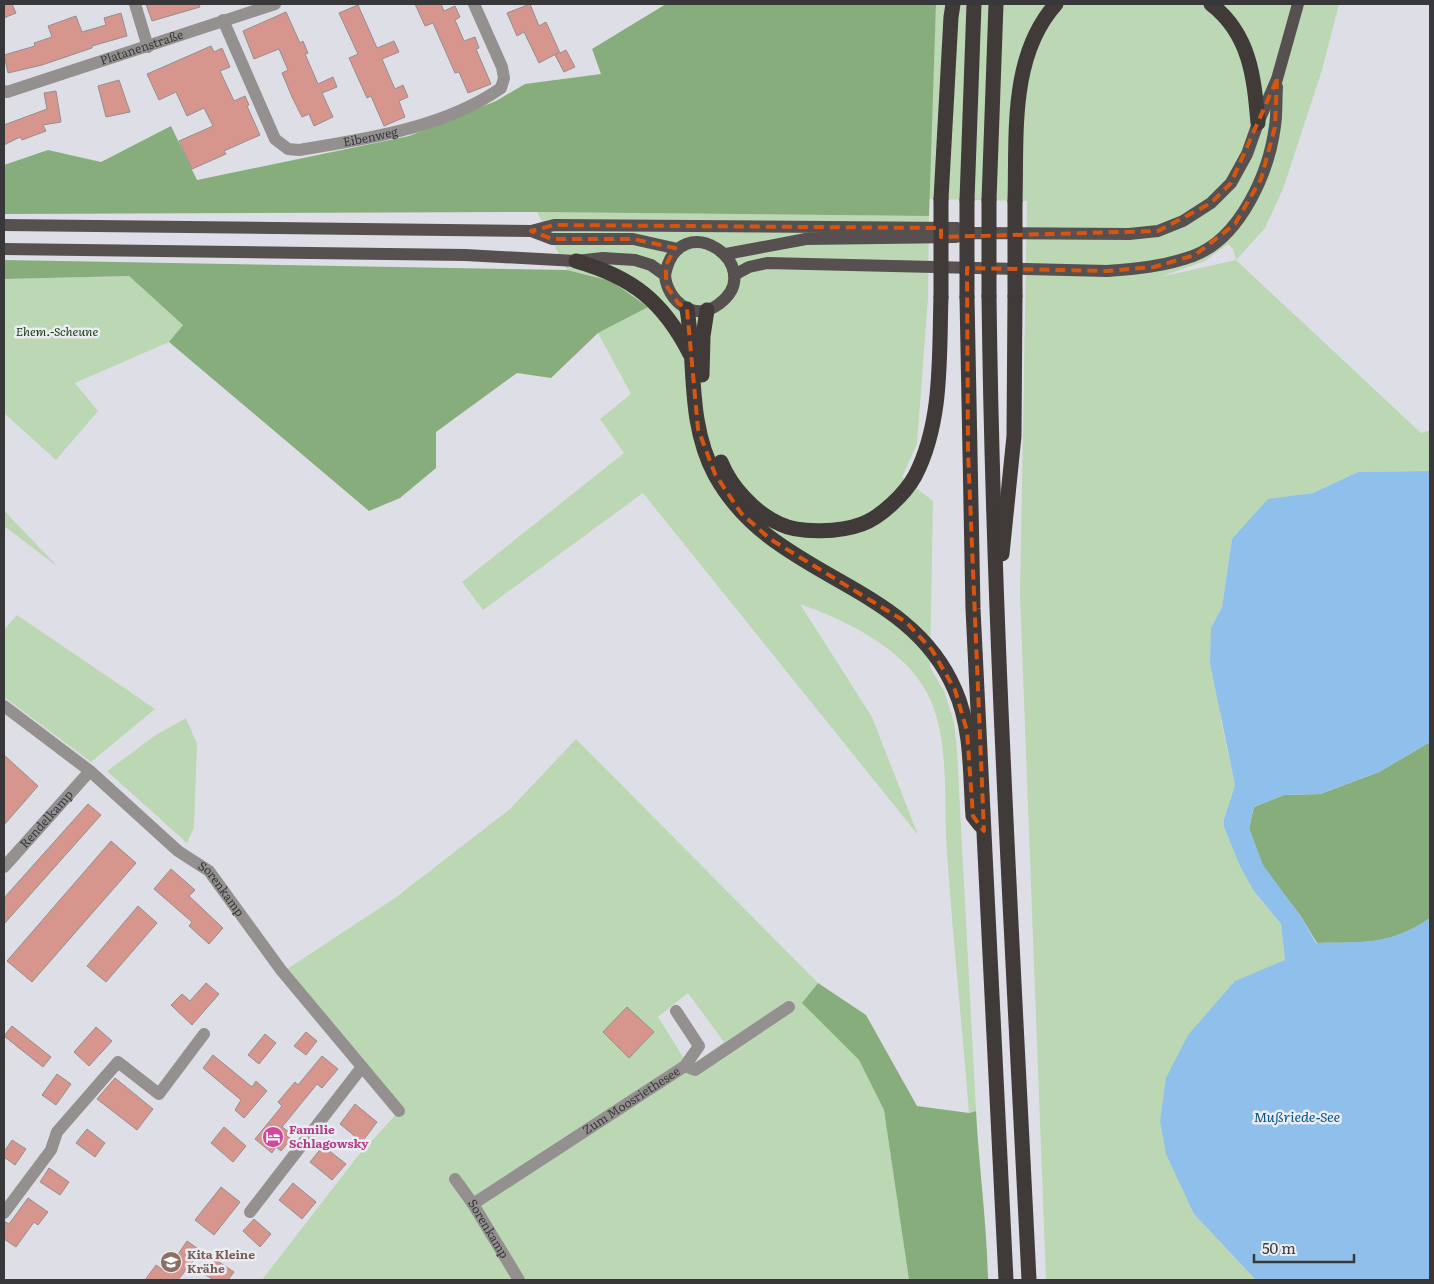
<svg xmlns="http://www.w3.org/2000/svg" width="1434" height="1284" font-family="Literata,serif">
  <rect width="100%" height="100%" fill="#dedfe6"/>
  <g fill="#bbd7b3" fill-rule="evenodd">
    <path d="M936,4H1339L1322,70L1283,189L1265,228L1236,260L1421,433L1430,430V471L1358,472L1313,493L1298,495L1232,539L1222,607L1211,628L1221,720L1235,785L1224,818V827L1254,891L1281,924L1285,960L1282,962L1194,1214L1256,1280H1046L1020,595L1027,203V201L929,199ZM1228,244L1233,249L1236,260L1160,277L1205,261Z"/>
    <path d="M537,212L929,216L928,298L917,444L902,477L933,501L930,667L944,691L954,722L957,751L976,1111L969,1113C962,1026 953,939 947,853C943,803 951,738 927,693C904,648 845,620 800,604L872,717L918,835L643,493L483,610L462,582L624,453L600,419L631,394L598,333L647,307L611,281L567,270Z"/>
    <path d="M129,276L183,325L169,342L75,383L98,411L56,460L4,413V279Z"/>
    <path d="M4,510L11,518L58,567L4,526Z"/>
    <path d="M17,615L155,709L91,762L4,697V630Z"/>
    <path d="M186,718L197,744L194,827L187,843L107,771L156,735Z"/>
    <path d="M576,739L818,983L803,1003L859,1060L884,1110L909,1280H262L357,1157L399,1111L287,969L395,898L510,809ZM688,993L724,1042L695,1063L683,1057L658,1017Z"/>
  </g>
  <g fill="#87ad7c">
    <path d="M666,4H936L929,216L537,212L4,214V165L48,150L101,162L171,126L197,180L409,136L496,101L525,84L601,74L592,49Z"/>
    <path d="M4,260L567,270L611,281L648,307L598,333L551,378L517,373L436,432V468L400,498L369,511L169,342L183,325L129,276L4,279Z"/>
    <path d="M1430,742V918C1390,946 1363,942 1317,943L1300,915L1264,869L1249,828L1254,807L1284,795L1320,794L1379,772Z"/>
    <path d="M818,983L866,1015L917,1106L969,1113L976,1111C979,1168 987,1224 988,1280H909L884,1110L859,1060L802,1003Z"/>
  </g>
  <path fill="#8fc0eb" d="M1430,471V742L1379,772L1320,794L1284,795L1254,807L1249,828L1263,865L1300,915L1316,943C1362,942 1392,945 1430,918V1280H1256L1194,1214L1166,1154L1160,1121L1166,1078L1188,1035L1235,981L1285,960L1281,924L1254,891L1241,868L1224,827V819L1235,785L1210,663L1211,628L1222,607L1232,539L1268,499L1313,493L1358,472Z"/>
  <g fill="#d7968d" stroke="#958e8d">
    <path d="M4,4H12L16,13L4,18Z"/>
    <path d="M146,4H199L200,7L152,21Z"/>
    <path d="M415,4H441L444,11L455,6L460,17L455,20L464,41L475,37L479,48L476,49L491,84L468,93L459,72L455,73L433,23L425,26Z"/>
    <path d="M530,4L539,26L546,22L560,53L566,50L575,67L564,72L555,55L558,53L539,63L524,32L517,36L507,13Z"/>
    <path d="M358,5L377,48L394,41L399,52L382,59L395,89L403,85L408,97L399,101L405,117L384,126L371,96L367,98L349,58L358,54L339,13Z"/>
    <path d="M286,12L300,43L303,41L308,53L305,54L318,84L333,77L337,87L322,93L333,117L314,126L309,114L302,117L292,97L282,73L288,70L279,49L254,59L243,31Z"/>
    <path d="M121,13L127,36L92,46V48L42,65L8,73L4,55L35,46L34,43L52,37L48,26L76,16L82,32L106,25L104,18Z"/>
    <path d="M211,46L214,52L222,48L230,67L220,71L234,101L245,96L249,105L247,106L260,135L224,151L226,154L192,169L179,141L213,126L204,108L187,116L176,92L159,100L147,74Z"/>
    <path d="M119,80L130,112L106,117L98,86Z"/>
    <path d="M56,91L61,122L43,125L46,131L22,140L20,137L4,145V125L47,109L44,93Z"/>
    <path d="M4,755L38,786L4,825Z"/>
    <path d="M88,804L101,815L4,924V898Z"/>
    <path d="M111,841L136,863L32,982L7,961Z"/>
    <path d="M171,869L195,890L189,896L223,928L209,944L189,926L192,922L154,889Z"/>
    <path d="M138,906L157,923L106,982L87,966Z"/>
    <path d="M206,983L219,994L192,1025L171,1005L182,994L190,1001Z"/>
    <path d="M627,1007L654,1032L629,1058L603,1032Z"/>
    <path d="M12,1026L51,1057L43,1067L4,1036Z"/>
    <path d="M96,1027L112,1041L89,1066L74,1052Z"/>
    <path d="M306,1032L317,1041L306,1055L294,1046Z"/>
    <path d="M265,1034L276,1043L259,1064L248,1055Z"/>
    <path d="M213,1055L252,1087L256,1081L267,1091L244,1118L235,1110L241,1100L203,1068Z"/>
    <path d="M322,1056L338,1069L322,1088L317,1084L282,1127L289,1132L286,1135L291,1139L281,1151L276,1147L272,1153L255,1139L282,1106L278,1102L295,1082L298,1085Z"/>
    <path d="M57,1074L71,1084L56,1105L42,1095Z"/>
    <path d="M115,1078L153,1109L137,1130L97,1099Z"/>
    <path d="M355,1104L377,1122L362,1142L340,1124Z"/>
    <path d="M224,1127L246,1146L233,1162L211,1143Z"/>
    <path d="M87,1129L105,1143L95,1157L76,1143Z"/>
    <path d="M12,1140L26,1149L15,1165L4,1157V1152Z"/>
    <path d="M323,1146L346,1164L332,1180L310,1162Z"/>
    <path d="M49,1168L69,1182L60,1195L40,1182Z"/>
    <path d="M293,1183L316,1202L302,1219L279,1200Z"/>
    <path d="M221,1187L240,1202L214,1235L195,1220Z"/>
    <path d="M28,1198L48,1212L38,1225L34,1222L16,1247L4,1239V1221L9,1224Z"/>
    <path d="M254,1219L271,1234L260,1247L243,1231Z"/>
    <path d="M187,1241L201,1251L178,1280H145L156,1265L166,1272Z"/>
    <path d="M216,1260L234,1272L228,1280H214L204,1274Z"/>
  </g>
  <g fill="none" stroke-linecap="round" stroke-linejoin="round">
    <g stroke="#949090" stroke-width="12">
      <path d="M135,4L148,47"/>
      <path id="s1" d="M223,20L275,139L288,149L299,150C366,139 444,128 501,88L504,78L502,67L474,4"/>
      <path id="s2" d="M4,91L7,92L275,4"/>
      <path id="s3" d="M4,706L90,771L178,851L209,871L281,970L399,1111"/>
      <path id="s4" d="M4,867L90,771"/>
      <path d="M685,1066L695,1070L789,1007"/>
      <path id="s5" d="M455,1179L473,1204L519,1280"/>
      <path id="s6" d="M473,1204L685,1066L699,1046L676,1011"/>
      <path d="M250,1212L362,1067"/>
      <path d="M4,1213L51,1150L57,1132L118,1062L159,1094L204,1034"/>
    </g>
    <g stroke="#565050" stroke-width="12">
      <path d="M4,225L531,231L554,225L957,228L974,233"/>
      <path d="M531,231L552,239H633L678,249"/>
      <path d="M4,249L465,255L576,261L603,258L635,260L651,265L665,275C667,301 694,323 719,304C770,266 679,203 665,275"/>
      <path d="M726,254L806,239L956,237L974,233L1129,234L1158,231L1183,221L1211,203L1231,183L1247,154L1258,123L1277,79L1298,4"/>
      <path d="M734,275L749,267L767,263L1107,271C1137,269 1165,266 1193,256C1241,238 1269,172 1275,126C1277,113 1276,100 1277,87"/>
    </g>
    <g stroke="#403a39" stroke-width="15">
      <path d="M1211,4C1250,34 1254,77 1258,123"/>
      <path d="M941,199L951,17L953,4"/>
      <path d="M967,200L974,4"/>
      <path d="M989,200L996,4"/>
      <path d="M1015,201C1017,136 1009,56 1056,4"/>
      <path d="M576,261C632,277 663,301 690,354"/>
      <path d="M989,296C993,625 1013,952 1029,1280"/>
      <path d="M967,297L973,609L1006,1280"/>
      <path d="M687,309C696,364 687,423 715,475C773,581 908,579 955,690C972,728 970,775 973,816L980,825"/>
      <path d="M702,375L703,336L707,310"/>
      <path d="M721,462C731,487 755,513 780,524C800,534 841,532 862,524C881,517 905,494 915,476C943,422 939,356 941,297"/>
      <path d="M1002,554L1014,436L1015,296"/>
    </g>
    <g stroke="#403a39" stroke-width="15">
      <path d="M989,296V200"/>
      <path d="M1015,296V201"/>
      <path d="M941,297V199"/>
      <path d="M967,297V200"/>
    </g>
  </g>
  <path fill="none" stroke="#d65611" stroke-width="4" stroke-dasharray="10 6" stroke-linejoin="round" d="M1277,79L1275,127L1261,179L1235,224L1195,255L1154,267L1107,271L967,268L968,451L984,831L973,816L967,731L955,690L932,650L906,622L770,539L741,513L715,474L698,429L687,309L678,303L666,285V265L675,248L633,239H552L531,231L554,225L941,228V237L1158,231L1211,203L1231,183Z"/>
  <defs>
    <g id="hotel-disc" transform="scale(1.125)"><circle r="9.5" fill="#d1479c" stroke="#ebecf3"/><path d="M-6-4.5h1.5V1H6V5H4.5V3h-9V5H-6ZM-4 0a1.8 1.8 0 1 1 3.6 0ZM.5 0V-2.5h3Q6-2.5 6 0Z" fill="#fff"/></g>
    <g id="school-disc" transform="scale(1.125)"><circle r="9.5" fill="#8d6e63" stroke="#ebecf3"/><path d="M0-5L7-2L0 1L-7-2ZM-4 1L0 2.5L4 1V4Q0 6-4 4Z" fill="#fff"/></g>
  </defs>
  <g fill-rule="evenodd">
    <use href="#hotel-disc" x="273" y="1137"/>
    <use href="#school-disc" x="171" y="1262"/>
  </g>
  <g text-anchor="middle" stroke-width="5" stroke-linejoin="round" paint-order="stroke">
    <g font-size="12" fill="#38383b" stroke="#ebecf3">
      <text dy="4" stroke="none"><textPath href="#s2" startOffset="145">Platanenstraße</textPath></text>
      <text dy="4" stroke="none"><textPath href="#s1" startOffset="230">Eibenweg</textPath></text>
      <text dy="4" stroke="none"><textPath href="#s4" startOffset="64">Rendelkamp</textPath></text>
      <text dy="4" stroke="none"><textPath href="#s3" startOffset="285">Sorenkamp</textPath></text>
      <text dy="4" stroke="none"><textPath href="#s6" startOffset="189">Zum Moosriethesee</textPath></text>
      <text dy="4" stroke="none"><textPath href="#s5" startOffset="60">Sorenkamp</textPath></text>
    </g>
    <g font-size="12" font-style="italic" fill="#133906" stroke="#ebecf3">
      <text x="57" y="336">Ehem.-Scheune</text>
    </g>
    <g font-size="12" font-weight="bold" fill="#b23c85" stroke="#ebecf3" text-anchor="start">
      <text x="289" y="1134">Familie<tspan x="289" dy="14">Schlagowsky</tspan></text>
    </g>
    <g font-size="12" font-weight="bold" fill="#785e54" stroke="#ebecf3" text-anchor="start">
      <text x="187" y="1259">Kita Kleine<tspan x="187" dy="14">Krähe</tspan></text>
    </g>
    <g font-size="14" font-style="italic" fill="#005489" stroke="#ebecf3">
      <text x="1297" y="1122">Mußriede-See</text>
    </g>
  </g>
  <rect width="1434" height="1284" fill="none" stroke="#38383b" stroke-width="10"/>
  <path d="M1254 1254v8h100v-8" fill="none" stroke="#38383b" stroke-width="2.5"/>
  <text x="1262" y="1254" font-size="15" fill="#38383b" stroke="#ebecf3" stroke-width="4" paint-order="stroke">50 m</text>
</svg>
